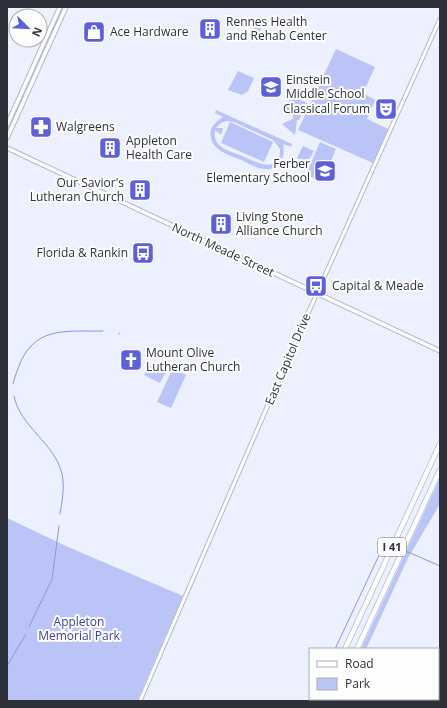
<svg xmlns="http://www.w3.org/2000/svg" width="447" height="708" font-family="'Open Sans',sans-serif">
  <rect width="100%" height="100%" fill="#edf0ff"/>
  <g fill="#bbc4f7" fill-rule="evenodd">
    <path d="M259,17L265,19L256,40L250,38Z"/>
    <path d="M336,49L375,67L363,93L375,100L367,119L388,129L373,163L298,130Z"/>
    <path d="M238,71L254,78L248,91L242,95L228,90Z"/>
    <path d="M291,95L307,103L299,120H297L295,135L282,124L294,118L286,109Z"/>
    <path d="M216,110L292,144L291,147L283,144C286,156 280,171 265,169C257,169 248,163 241,160C229,155 207,149 211,130C213,124 218,120 223,117L215,113ZM226,121L234,122L273,140L280,149C281,176 254,161 242,156C235,153 224,150 219,145C215,141 214,135 215,130L221,135L223,128H216L221,123Z"/>
    <path d="M230,122L273,142L264,162L221,143Z"/>
    <path d="M320,142L336,149L327,170L320,168L316,178H314L306,175Z"/>
    <path d="M303,146L314,151L307,163L297,158Z"/>
    <path d="M149,365L166,372L160,383L144,375Z"/>
    <path d="M173,368L186,375L171,408L157,402Z"/>
    <path d="M440,478V504L408,558L366,649H361Z"/>
    <path d="M7,518L68,547L183,596L137,701H7Z"/>
  </g>
  <g fill="none" stroke-linecap="round" stroke-linejoin="round">
    <g stroke="#8a95e6" stroke-width="1">
      <path d="M119,333V334"/>
      <path d="M13,384C15,376 18,368 21,361C38,325 70,332 103,331"/>
      <path d="M14,396C20,427 55,443 62,474C65,487 62,501 60,514"/>
      <path d="M408,552L440,566"/>
      <path d="M29,627L52,579L59,526"/>
      <path d="M335,649L382,549L386,542L388,543"/>
      <path d="M7,666L26,634"/>
    </g>
    <g stroke="#b3b8ce" stroke-width="5">
      <path id="tertiary" d="M140,701L300,331L440,19"/>
    </g>
    <g stroke="#b3b8ce" stroke-width="5.5">
      <g id="secondary">
        <path d="M7,125L60,7"/>
        <path d="M7,138L66,7"/>
        <path d="M7,148L440,351"/>
      </g>
    </g>
    <g stroke="#b3b8ce" stroke-width="6">
      <g id="motorway">
        <path d="M345,649L440,444"/>
        <path d="M357,649L440,470"/>
        <path d="M321,701L322,699"/>
        <path d="M333,701L334,699"/>
      </g>
    </g>
    <use href="#tertiary" stroke="#fff" stroke-width="3"/>
    <use href="#secondary" stroke="#fff" stroke-width="3.5"/>
    <use href="#motorway" stroke="#fff" stroke-width="4.5"/>
  </g>
  <defs>
    <g id="building-square" transform="scale(1.15)"><rect x="-9" y="-9" width="18" height="18" rx="4" fill="#5c61d9" stroke="#fefefe"/><path d="M-4-6H4V6H1V3H-1V6H-4ZM-2.5-4.3h1.7v1.8h-1.7ZM.8-4.3h1.7v1.8H.8ZM-2.5-1h1.7V.8h-1.7ZM.8-1h1.7V.8H.8Z" fill="#fff"/></g>
    <g id="shop-square" transform="scale(1.15)"><rect x="-9" y="-9" width="18" height="18" rx="4" fill="#5c61d9" stroke="#fefefe"/><path d="M-5-2.5h2.3a2.7 3.5 0 0 1 5.4 0H5L5.5 6h-11ZM-1.5-2.5h3a1.5 2.3 0 0 0-3 0Z" fill="#fff"/></g>
    <g id="school-square" transform="scale(1.15)"><rect x="-9" y="-9" width="18" height="18" rx="4" fill="#5c61d9" stroke="#fefefe"/><path d="M0-5L7-2L0 1L-7-2ZM-4 1L0 2.5L4 1V4Q0 6-4 4Z" fill="#fff"/></g>
    <g id="theatre-square" transform="scale(1.15)"><rect x="-9" y="-9" width="18" height="18" rx="4" fill="#5c61d9" stroke="#fefefe"/><path d="M-5-5.5Q0-4 5-5.5V0Q5 5 0 6Q-5 5-5 0ZM-3.3-2.5H-1v1.5H-3.3ZM1-2.5H3.3v1.5H1ZM-2.8 1Q0 5.5 2.8 1Z" fill="#fff"/></g>
    <g id="pharmacy-square" transform="scale(1.15)"><rect x="-9" y="-9" width="18" height="18" rx="4" fill="#5c61d9" stroke="#fefefe"/><path d="M-2-6h4v4h4v4h-4v4h-4v-4h-4v-4h4Z" fill="#fff"/></g>
    <g id="bus-square" transform="scale(1.15)"><rect x="-9" y="-9" width="18" height="18" rx="4" fill="#5c61d9" stroke="#fefefe"/><path d="M-5-6H5V4H4V6H2V4H-2V6H-4V4H-5ZM-3.5-4V0h7V-4ZM-3.5 1.2v1.5H-2V1.2ZM2 1.2v1.5H3.5V1.2Z" fill="#fff"/></g>
    <g id="church-square" transform="scale(1.15)"><rect x="-9" y="-9" width="18" height="18" rx="4" fill="#5c61d9" stroke="#fefefe"/><path d="M-1.2-6h2.4v3.5h3.3v2.4h-3.3V6h-2.4V-.1h-3.3v-2.4h3.3Z" fill="#fff"/></g>
  </defs>
  <g fill-rule="evenodd">
    <use href="#building-square" x="210" y="29"/>
    <use href="#shop-square" x="94" y="32"/>
    <use href="#school-square" x="271" y="87"/>
    <use href="#theatre-square" x="386" y="109"/>
    <use href="#pharmacy-square" x="41" y="127"/>
    <use href="#building-square" x="110" y="148"/>
    <use href="#school-square" x="325" y="171"/>
    <use href="#building-square" x="140" y="190"/>
    <use href="#building-square" x="221" y="224"/>
    <use href="#bus-square" x="143" y="253"/>
    <use href="#bus-square" x="316" y="286"/>
    <use href="#church-square" x="131" y="360"/>
  </g>
  <g text-anchor="middle" stroke-width="4" stroke-linejoin="round" paint-order="stroke">
    <rect fill="#fefefe" stroke="#6d6e75" stroke-width="1" x="378" y="538" width="28" height="18" rx="3"/>
    <g font-size="11" font-weight="bold" fill="#2f313a">
      <text x="392" y="551">I 41</text>
    </g>
    <g font-size="12" fill="#2f313a" stroke="#fefefe" text-anchor="start">
      <text x="226" y="26">Rennes Health<tspan x="226" dy="14">and Rehab Center</tspan></text>
      <text x="110" y="36">Ace Hardware</text>
      <text x="286" y="84">Einstein<tspan x="286" dy="14">Middle School</tspan></text>
      <text x="370" y="113" text-anchor="end">Classical Forum</text>
      <text x="56" y="131">Walgreens</text>
      <text x="126" y="145">Appleton<tspan x="126" dy="14">Health Care</tspan></text>
      <text x="310" y="168" text-anchor="end">Ferber<tspan x="310" dy="14">Elementary School</tspan></text>
      <text x="124" y="187" text-anchor="end">Our Savior's<tspan x="124" dy="14">Lutheran Church</tspan></text>
      <text x="236" y="221">Living Stone<tspan x="236" dy="14">Alliance Church</tspan></text>
      <text x="128" y="257" text-anchor="end">Florida &amp; Rankin</text>
      <text x="332" y="290">Capital &amp; Meade</text>
      <text x="146" y="357">Mount Olive<tspan x="146" dy="14">Lutheran Church</tspan></text>
    </g>
    <g font-size="12" fill="#2f313a" stroke="#fefefe">
      <text transform="translate(223 250) rotate(25)" y="4">North Meade Street</text>
      <text transform="translate(288 359) rotate(-67)" y="4">East Capitol Drive</text>
    </g>
    <g font-size="12" fill="#3f41a0" stroke="#fefefe">
      <text x="79" y="626">Appleton<tspan x="79" dy="14">Memorial Park</tspan></text>
    </g>
  </g>
  <rect width="447" height="708" fill="none" stroke="#2f313a" stroke-width="16"/>
  <rect x="309" y="648" width="130" height="52" fill="#fefefe" stroke="#abacb0"/>
  <rect x="317" y="661" width="20" height="6" fill="#ffffff" stroke="#abacb0"/>
  <text x="345" y="668" font-size="12" fill="#2f313a">Road</text>
  <rect x="317" y="678" width="20" height="12" fill="#bbc4f7" stroke="#abacb0"/>
  <text x="345" y="688" font-size="12" fill="#2f313a">Park</text>
  <g transform="translate(28 28) rotate(114)"><circle r="19" fill="#fefefe" stroke="#abacb0"/>
  <path d="M0-3L7 15L0 10L-7 15Z" fill="#5c61d9"/>
  <text y="-6" font-size="11" font-weight="bold" text-anchor="middle" fill="#2f313a">N</text>
  </g>
</svg>
